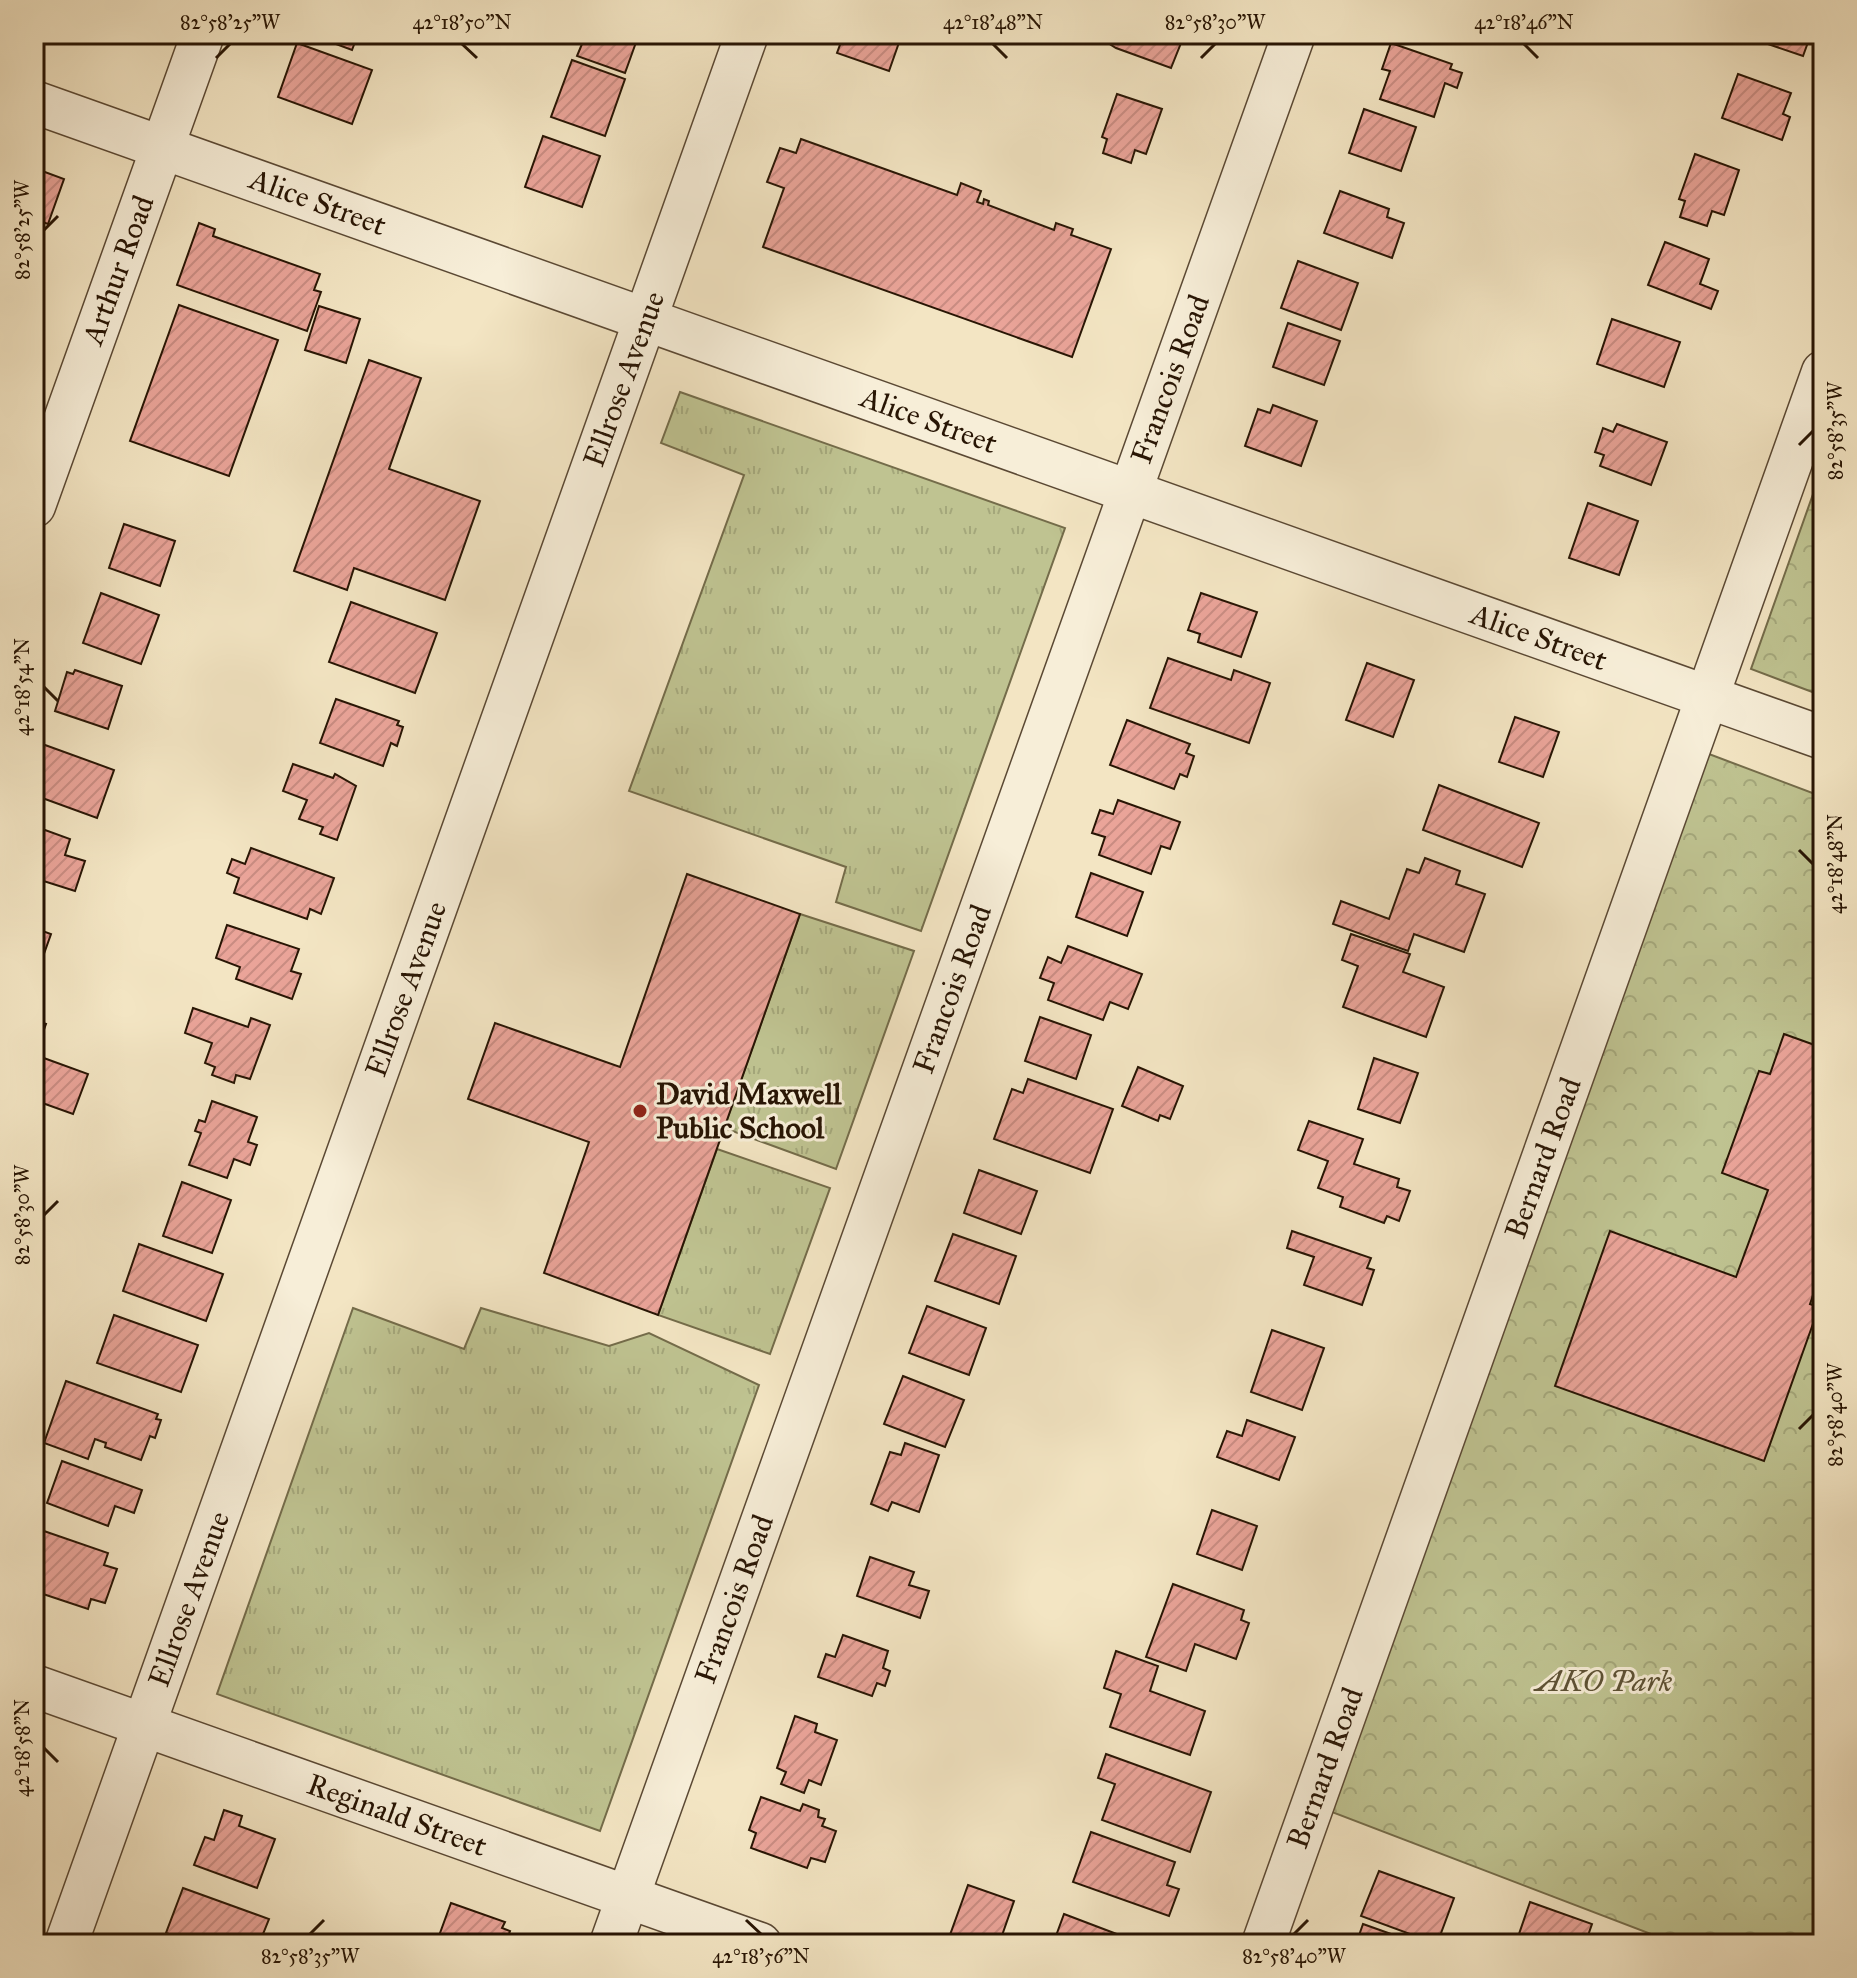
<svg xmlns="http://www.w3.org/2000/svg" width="1857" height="1978" font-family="'IM FELL Great Primer',serif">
  <defs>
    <pattern id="grass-tufts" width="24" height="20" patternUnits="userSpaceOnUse" patternTransform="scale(2)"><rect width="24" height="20" fill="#bfc391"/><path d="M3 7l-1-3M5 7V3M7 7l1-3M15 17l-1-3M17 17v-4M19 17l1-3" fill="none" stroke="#a4a77b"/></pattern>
    <pattern id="park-crowns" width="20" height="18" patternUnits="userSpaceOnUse" patternTransform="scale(2)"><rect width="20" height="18" fill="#bfc391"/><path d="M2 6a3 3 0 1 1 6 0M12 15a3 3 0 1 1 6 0" fill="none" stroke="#a4a77b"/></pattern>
    <pattern id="building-hatch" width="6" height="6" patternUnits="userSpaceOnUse" patternTransform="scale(2)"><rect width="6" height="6" fill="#eaa499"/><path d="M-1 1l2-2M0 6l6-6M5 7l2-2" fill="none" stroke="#c98c82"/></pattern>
  </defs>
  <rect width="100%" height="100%" fill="#f3e5c3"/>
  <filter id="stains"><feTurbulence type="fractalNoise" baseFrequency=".0025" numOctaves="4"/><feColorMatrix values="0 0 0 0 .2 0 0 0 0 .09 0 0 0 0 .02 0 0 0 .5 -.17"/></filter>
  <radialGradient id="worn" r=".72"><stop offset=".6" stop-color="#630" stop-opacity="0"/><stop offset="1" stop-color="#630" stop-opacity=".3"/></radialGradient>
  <g fill="url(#grass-tufts)" stroke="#746c4a" stroke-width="2">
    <path d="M680,392L1065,528L921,931L836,902L846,867L629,791L744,475L661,443Z"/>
    <path d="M800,914L914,951L836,1169L724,1128Z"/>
    <path d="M717,1149L830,1188L770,1354L658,1315Z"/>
    <path d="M353,1308L464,1349L481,1308L609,1346L649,1333L759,1385L600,1831L217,1694Z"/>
  </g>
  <g fill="url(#park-crowns)" stroke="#746c4a" stroke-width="2">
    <path d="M1823,466V696L1751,669Z"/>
    <path d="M1701,751L1823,797V1944H1677L1324,1809Z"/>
  </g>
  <g fill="url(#building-hatch)" stroke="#281504" stroke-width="2">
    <path d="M309,34H358L352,50Z"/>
    <path d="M554,34H639L625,73L577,56L582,44Z"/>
    <path d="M844,34H902L889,71L837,53Z"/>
    <path d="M1102,34H1172L1171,39L1181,43L1171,68L1116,48L1100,38Z"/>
    <path d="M1755,34H1811L1803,56L1753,39Z"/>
    <path d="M297,43L372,70L352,124L278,97Z"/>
    <path d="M1391,43L1452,64L1450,69L1462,73L1457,88L1445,83L1434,117L1380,99L1390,71L1382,69Z"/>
    <path d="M572,60L625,79L605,136L551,117Z"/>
    <path d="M1738,74L1791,93L1783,114L1790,117L1782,140L1722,118Z"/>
    <path d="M1117,94L1162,109L1146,154L1135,150L1131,163L1103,153L1107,139L1102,137Z"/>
    <path d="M1364,109L1416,127L1401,171L1349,153Z"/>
    <path d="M543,136L600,156L582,207L525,187Z"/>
    <path d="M801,139L957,195L961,183L981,191L977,202L983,204L984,199L989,201L988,205L1054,230L1056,223L1073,229L1071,235L1111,249L1072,357L763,247L784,188L767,182L780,148L796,153Z"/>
    <path d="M1695,154L1739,170L1724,215L1712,211L1707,226L1680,217L1685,201L1679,199Z"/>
    <path d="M34,168L64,179L48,224L34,219Z"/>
    <path d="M1340,191L1389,209L1387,217L1404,223L1392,258L1324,233Z"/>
    <path d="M199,223L215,229L213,236L320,274L314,290L321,292L307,331L177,285Z"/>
    <path d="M1665,242L1709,259L1700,284L1718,291L1711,309L1648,285Z"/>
    <path d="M1298,261L1358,283L1341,330L1281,308Z"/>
    <path d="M179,305L278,340L229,476L130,441Z"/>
    <path d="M319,306L360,319L346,363L305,350Z"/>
    <path d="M1612,319L1680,342L1664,387L1597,364Z"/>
    <path d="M1288,323L1340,341L1324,385L1273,367Z"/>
    <path d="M369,360L421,378L389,469L480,501L445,600L354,568L347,590L294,571Z"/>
    <path d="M1273,405L1317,421L1301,466L1245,446L1258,409L1270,413Z"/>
    <path d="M1617,424L1667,442L1651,485L1600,466L1604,455L1595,452L1603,428L1613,432Z"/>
    <path d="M1588,503L1638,521L1619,575L1569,558Z"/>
    <path d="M124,524L175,541L160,586L109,568Z"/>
    <path d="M101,593L159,615L141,664L83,643Z"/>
    <path d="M1201,593L1257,612L1241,657L1198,642L1200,634L1188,630Z"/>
    <path d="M351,602L437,633L415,693L329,662Z"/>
    <path d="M1168,658L1231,680L1234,670L1270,683L1249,743L1150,708Z"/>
    <path d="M1367,663L1414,680L1393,737L1346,720Z"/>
    <path d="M75,670L122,686L108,729L55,711L67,672L73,674Z"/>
    <path d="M336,699L399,721L397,725L403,727L397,746L391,743L383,766L320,743Z"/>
    <path d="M1515,717L1559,732L1543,777L1499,762Z"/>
    <path d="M1127,720L1190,744L1186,753L1194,756L1187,777L1180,774L1174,789L1110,765Z"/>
    <path d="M34,741L114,770L97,818L34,795Z"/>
    <path d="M293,764L333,778L335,774L356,786L337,840L320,834L323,827L299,819L307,800L283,791Z"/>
    <path d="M1439,785L1539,823L1522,867L1423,830Z"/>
    <path d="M1118,800L1180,822L1170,849L1161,846L1151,874L1099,855L1105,837L1092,833L1100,810L1113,814Z"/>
    <path d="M34,826L70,839L65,855L85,861L75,891L34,878Z"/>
    <path d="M251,848L334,878L321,914L310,909L307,919L234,893L239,878L227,873L232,859L245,864Z"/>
    <path d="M1425,858L1460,871L1456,884L1485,894L1464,952L1414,934L1408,951L1333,924L1341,901L1389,919L1407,869L1419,873Z"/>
    <path d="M1091,873L1143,892L1127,936L1076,917Z"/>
    <path d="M687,874L800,914L658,1315L544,1273L589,1142L468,1099L495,1023L620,1067Z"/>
    <path d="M227,925L299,949L291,971L301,974L292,999L236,979L240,967L216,958Z"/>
    <path d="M34,928L51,934L35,979L34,978Z"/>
    <path d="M1351,934L1410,954L1403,972L1444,987L1426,1037L1343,1007L1358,966L1342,960Z"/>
    <path d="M1068,946L1142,974L1128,1009L1110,1002L1103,1020L1048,1000L1054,983L1040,978L1048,957L1061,963Z"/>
    <path d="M193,1008L248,1027L251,1018L270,1025L250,1079L236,1075L234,1083L212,1075L215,1067L205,1063L212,1043L185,1033Z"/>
    <path d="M1040,1017L1091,1035L1076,1079L1025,1061Z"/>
    <path d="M34,1020L46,1024L34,1058Z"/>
    <path d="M1784,1034L1823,1048V1266L1810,1304L1819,1307L1764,1461L1555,1386L1610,1231L1736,1277L1768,1190L1722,1173L1759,1071L1770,1074Z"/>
    <path d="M41,1057L88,1074L73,1114L34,1100V1075Z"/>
    <path d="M1374,1058L1418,1073L1400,1123L1358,1109Z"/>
    <path d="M1138,1067L1183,1086L1170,1119L1160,1115L1158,1121L1122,1106Z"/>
    <path d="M1028,1079L1113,1109L1090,1173L994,1139L1012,1089L1023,1093Z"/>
    <path d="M212,1101L257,1117L248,1142L257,1145L250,1165L234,1159L227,1178L189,1165L201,1133L195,1131L199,1120L205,1122Z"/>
    <path d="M1309,1121L1363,1139L1354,1164L1399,1179L1397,1187L1410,1191L1399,1221L1387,1216L1384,1223L1340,1207L1343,1197L1318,1188L1328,1161L1298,1150Z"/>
    <path d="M979,1170L1037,1191L1021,1234L964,1213Z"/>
    <path d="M182,1182L231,1200L212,1253L163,1236Z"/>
    <path d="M1292,1231L1371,1258L1367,1268L1374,1270L1362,1305L1304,1285L1314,1257L1287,1248Z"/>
    <path d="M953,1234L1016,1256L999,1304L935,1281Z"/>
    <path d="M139,1244L223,1274L206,1321L123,1291Z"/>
    <path d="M927,1306L986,1328L969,1375L909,1353Z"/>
    <path d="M114,1315L198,1345L181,1392L97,1363Z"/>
    <path d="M1272,1330L1324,1348L1302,1410L1251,1392Z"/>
    <path d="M903,1376L964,1400L945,1447L884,1424Z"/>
    <path d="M66,1381L158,1414L156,1419L161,1420L155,1438L150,1436L141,1460L105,1447L106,1443L95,1439L88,1459L44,1443Z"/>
    <path d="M1247,1420L1295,1437L1279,1480L1217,1457L1227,1431L1242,1436Z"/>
    <path d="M905,1443L939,1455L919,1512L892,1502L888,1511L871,1504L890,1452L901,1455Z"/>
    <path d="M62,1461L142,1490L134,1513L115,1506L108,1526L47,1503Z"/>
    <path d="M1212,1510L1257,1526L1242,1570L1197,1554Z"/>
    <path d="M41,1530L108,1553L104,1565L117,1569L105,1603L91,1599L88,1609L34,1591V1538L38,1539Z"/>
    <path d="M870,1557L914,1572L909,1585L929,1591L920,1618L857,1596Z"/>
    <path d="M1173,1584L1244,1610L1241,1620L1249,1623L1236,1659L1195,1644L1186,1671L1146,1657Z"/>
    <path d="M843,1635L888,1651L883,1668L890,1671L885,1686L877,1683L872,1696L818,1677L826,1654L835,1657Z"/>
    <path d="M1116,1651L1158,1666L1150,1691L1205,1711L1190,1755L1110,1727L1121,1694L1104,1688Z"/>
    <path d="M795,1716L817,1724L815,1732L837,1740L821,1785L809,1780L804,1793L781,1784L786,1772L777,1768Z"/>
    <path d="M1106,1754L1211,1792L1190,1852L1102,1820L1115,1784L1098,1778Z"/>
    <path d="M761,1797L800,1811L803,1804L819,1810L818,1817L825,1819L822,1826L836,1831L825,1862L811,1858L807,1868L751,1848L756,1833L749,1830Z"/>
    <path d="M224,1810L242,1816L239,1826L275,1839L257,1888L194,1865L205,1837L214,1840Z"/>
    <path d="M1091,1832L1175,1862L1167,1885L1179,1889L1169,1916L1073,1882Z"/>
    <path d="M1379,1871L1454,1898L1437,1944L1361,1916Z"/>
    <path d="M968,1885L1014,1901L999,1944H976L950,1935Z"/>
    <path d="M183,1888L269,1919L259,1944H198L166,1933Z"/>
    <path d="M1530,1902L1592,1924L1585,1944H1578L1567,1940L1566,1944H1545L1519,1934Z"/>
    <path d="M451,1903L505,1922L502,1928L510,1931L507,1939L500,1936L497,1944H436Z"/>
    <path d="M1064,1914L1143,1944H1053Z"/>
    <path d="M1363,1924L1419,1944H1356Z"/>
  </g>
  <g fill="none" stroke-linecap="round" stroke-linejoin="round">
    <g stroke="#5b4934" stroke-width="45">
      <g id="minor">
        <path d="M34,102L1823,738"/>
        <path d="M34,506L203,34"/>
        <path d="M34,1686L760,1944"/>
        <path d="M66,1944L747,34"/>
        <path d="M611,1944L1294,34"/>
        <path d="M1263,1944L1823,372"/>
      </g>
    </g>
    <use href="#minor" stroke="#f7eed8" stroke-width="42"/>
  </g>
  <path fill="none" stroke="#281504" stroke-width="3" d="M462,44L477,58M993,44L1007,58M1524,44L1538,58M216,58L230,44M1201,58L1215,44M44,230L58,216M1799,445L1813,431M44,687L58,701M1799,850L1813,864M44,1215L58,1201M1799,1429L1813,1415M44,1748L58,1762M746,1920L761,1934M310,1934L324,1920M1294,1934L1308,1920"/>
  <circle fill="#8f2418" stroke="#f7eed8" stroke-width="3" cx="640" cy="1111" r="8"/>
  <g text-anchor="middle" stroke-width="6" stroke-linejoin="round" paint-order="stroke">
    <g font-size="30" fill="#281504" stroke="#f7eed8">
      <text transform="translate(318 202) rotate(20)" y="10">Alice Street</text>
      <text transform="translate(118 270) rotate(-70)" y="10">Arthur Road</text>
      <text transform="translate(624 379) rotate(-70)" y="10">Ellrose Avenue</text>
      <text transform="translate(1170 379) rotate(-70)" y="10">Francois Road</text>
      <text transform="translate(929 420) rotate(20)" y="10">Alice Street</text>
      <text transform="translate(1539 637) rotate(20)" y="10">Alice Street</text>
      <text transform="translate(406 989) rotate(-70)" y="10">Ellrose Avenue</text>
      <text transform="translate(952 989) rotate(-70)" y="10">Francois Road</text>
      <text transform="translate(1543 1158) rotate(-70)" y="10">Bernard Road</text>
      <text transform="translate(189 1599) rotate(-70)" y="10">Ellrose Avenue</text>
      <text transform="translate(734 1599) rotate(-70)" y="10">Francois Road</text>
      <text transform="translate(1325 1768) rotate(-70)" y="10">Bernard Road</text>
      <text transform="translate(397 1815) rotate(20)" y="10">Reginald Street</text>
    </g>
    <g font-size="30" font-weight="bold" fill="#281504" stroke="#f7eed8" text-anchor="start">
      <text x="656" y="1104">David Maxwell<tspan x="656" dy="34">Public School</tspan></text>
    </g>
    <g font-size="30" font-style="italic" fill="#5d5235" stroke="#f7eed8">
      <text x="1604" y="1691">AKO Park</text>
    </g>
  </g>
  <rect width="1857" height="1978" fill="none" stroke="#f3e5c3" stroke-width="88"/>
  <rect x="44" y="44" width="1769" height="1890" fill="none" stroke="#281504" stroke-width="3"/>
  <g font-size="20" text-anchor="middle" fill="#281504">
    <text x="230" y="29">82°58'25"W</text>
    <text x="462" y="29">42°18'50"N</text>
    <text x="993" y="29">42°18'48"N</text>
    <text x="1215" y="29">82°58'30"W</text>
    <text x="1524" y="29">42°18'46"N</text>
    <text transform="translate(22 230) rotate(-90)" y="7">82°58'25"W</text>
    <text transform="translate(1835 431) rotate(-90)" y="7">82°58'35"W</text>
    <text transform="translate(22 687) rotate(-90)" y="7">42°18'54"N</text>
    <text transform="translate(1835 864) rotate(-90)" y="7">42°18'48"N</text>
    <text transform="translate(22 1215) rotate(-90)" y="7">82°58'30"W</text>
    <text transform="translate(1835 1415) rotate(-90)" y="7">82°58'40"W</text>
    <text transform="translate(22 1748) rotate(-90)" y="7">42°18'58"N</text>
    <text x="310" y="1963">82°58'35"W</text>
    <text x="761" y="1963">42°18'56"N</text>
    <text x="1294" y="1963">82°58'40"W</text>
  </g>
  <rect width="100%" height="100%" filter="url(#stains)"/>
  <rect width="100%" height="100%" fill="url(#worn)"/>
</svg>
